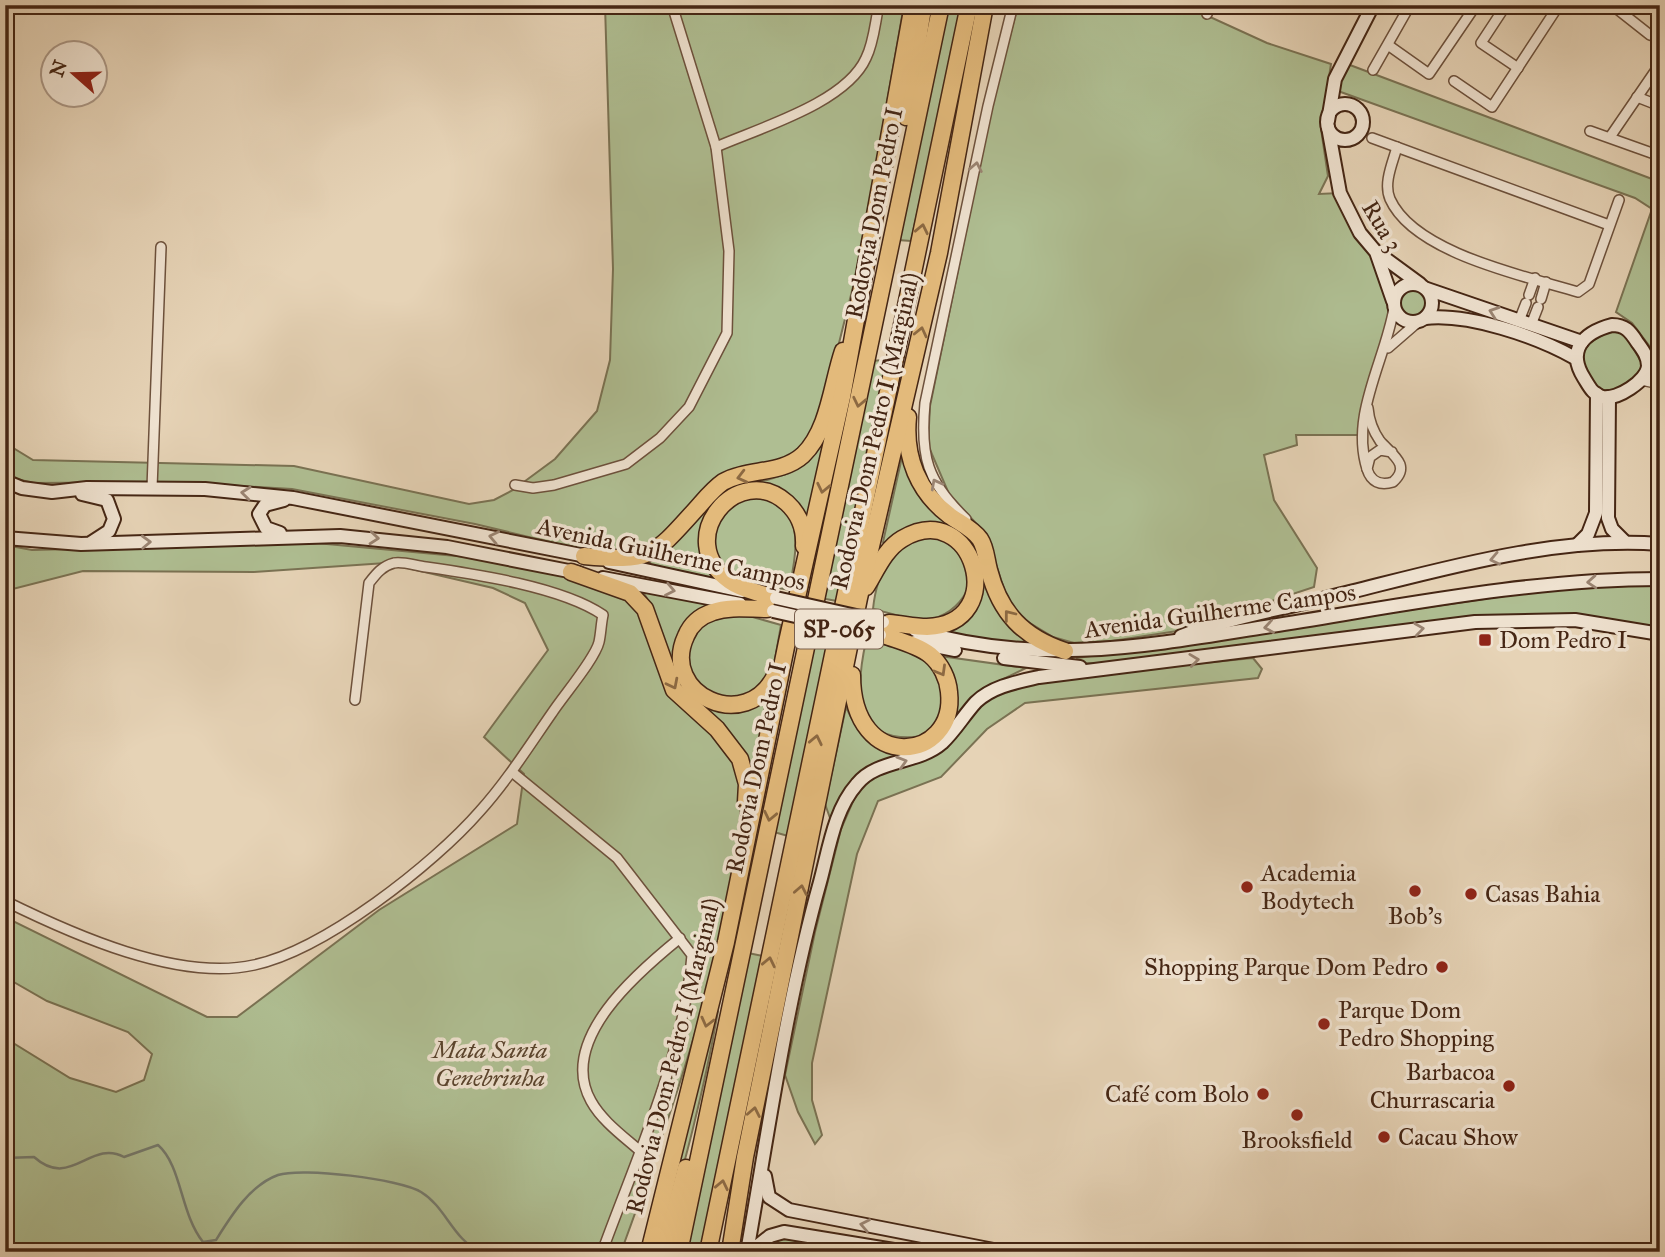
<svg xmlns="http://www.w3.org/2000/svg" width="1665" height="1257" font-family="'IM FELL Great Primer',serif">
  <rect width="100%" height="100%" fill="#e6d3b6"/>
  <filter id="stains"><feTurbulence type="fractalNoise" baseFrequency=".00286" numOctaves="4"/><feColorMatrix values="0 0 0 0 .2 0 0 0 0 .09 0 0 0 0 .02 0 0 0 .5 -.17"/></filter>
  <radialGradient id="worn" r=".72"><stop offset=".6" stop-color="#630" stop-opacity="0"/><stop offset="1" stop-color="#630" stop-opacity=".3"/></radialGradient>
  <g fill="#afbe92" stroke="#7a7253" stroke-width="2">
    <path d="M605,5H904L859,263L816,435L794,460L731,480L667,542L621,559L475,524L292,489L173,482L33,483L5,476V443L33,460L294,466L469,504L494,500L513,490L555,459L597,411L610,360L613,269Z"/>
    <path d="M946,5H963L911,241L898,240Z"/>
    <path d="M1018,5H1184L1267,43L1331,64L1321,129L1328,176L1319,194L1340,193L1393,301L1362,435H1296L1297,445L1264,455L1274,500L1317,568L1314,587L1184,630L1112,641L1074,643L1053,637L1020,617L1009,604L986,534L949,494L928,445L930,406L992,105Z"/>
    <path d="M1342,62L1660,182V360L1632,323L1616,312L1652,209L1635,198L1338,91Z"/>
    <circle cx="1412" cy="302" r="16"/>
    <path d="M1612,330L1625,334L1643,365C1638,376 1633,379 1623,385C1596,402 1591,379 1580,358L1585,345Z"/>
    <path d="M883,360L888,364L837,601L820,598L872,361Z"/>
    <path d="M826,439L808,525L774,491L723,498L708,567L717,580L647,564L668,550L723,490L745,480H767L789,473L809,458Z"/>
    <path d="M904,448L912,478L975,538L1002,615L1029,646L982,640L939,631L982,582L941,527L887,545L883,542Z"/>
    <path d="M745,499C752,499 762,497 768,499C807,510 795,562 789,590C770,586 747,584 731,572C712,557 706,526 725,508C730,504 740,501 745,499Z"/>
    <path d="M930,536C936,537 945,538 951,542C988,564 968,610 932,619C915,622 890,613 873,609C877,570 892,545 930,536Z"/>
    <path d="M316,543L531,563L630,593L679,705L713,725L744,769C740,807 739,847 732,885C707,1011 665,1132 621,1252H5V1038L70,1078L116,1092L144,1080L152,1054L128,1032L47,1001L5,977V917L207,1017H237L379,910L517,824L524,774L484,737L548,650L525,603L493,588L386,563L254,572L83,571L5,591V545L32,550Z"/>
    <path d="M1660,583V624L1652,631L1526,616L1115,664L1079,663L1077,658L1575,586Z"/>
    <path d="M649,590L716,602L677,650L714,708L734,712L769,698L753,772C746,755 737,740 724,727C708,710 684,701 673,678C660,649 663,621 643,592Z"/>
    <path d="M725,615L749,616L781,625L774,665L756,694C748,696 737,702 729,701C691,699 673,646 704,622C709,618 719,617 725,615Z"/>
    <path d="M816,627L832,630L788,836L774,832Z"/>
    <path d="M866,641C923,650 969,674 930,735C857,749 853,699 866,641Z"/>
    <path d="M940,656L1026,668L987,687L938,743L922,751L881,761L864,769L853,779L830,818L825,804L846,707C885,795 994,738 940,656Z"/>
    <path d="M1253,658L1262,669L1258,678L1025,703L987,729L941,777L878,801L857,854L812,1063V1100L822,1135L815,1144L798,1112L785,1075L815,932L841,829L854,799L870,778L962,725L994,694L1045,679Z"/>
    <path d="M748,953L763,956L701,1252H686Z"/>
    <path d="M716,1010L718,1011C704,1093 682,1172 660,1252L665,1206Z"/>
    <path d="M795,1236L885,1252H760L778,1238Z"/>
  </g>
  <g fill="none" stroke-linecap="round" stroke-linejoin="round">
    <path stroke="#767d71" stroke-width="2.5" d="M5,1158L34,1157C71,1190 90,1139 124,1157L158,1145C182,1166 180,1213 203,1242L216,1240C231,1216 250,1185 278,1175C302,1167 400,1179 421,1192C446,1207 453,1240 481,1252"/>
    <g stroke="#6d513c" stroke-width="12">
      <g id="street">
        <path d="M1506,5L1481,43L1518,68"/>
        <path d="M1612,5L1650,35L1660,38"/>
        <path d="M1207,14L1211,5"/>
        <path d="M1388,45L1429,74L1476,5"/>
        <path d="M1373,70L1410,5"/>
        <path d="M1454,81L1492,107L1559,5"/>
        <path d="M1637,97L1660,106"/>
        <path d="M1590,131L1660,156"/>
        <path d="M1610,137L1660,64"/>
        <path d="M1372,138L1609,225"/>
        <path d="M716,147C759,128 846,103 866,58C874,42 875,22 879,5"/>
        <path d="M1397,147C1393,162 1383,183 1390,199C1414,253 1525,276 1578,292L1589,284L1619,200"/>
        <path d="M1529,295L1535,278"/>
        <path d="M1541,299L1546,282"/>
        <path d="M1519,321L1526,303"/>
        <path d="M1531,325L1538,307"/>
        <path d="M1388,348L1418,322"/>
        <path d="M1641,380L1660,384"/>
        <path d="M1368,408C1369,420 1373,431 1380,441C1391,454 1412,465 1393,482C1380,486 1371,482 1367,469L1370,457L1380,450L1392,452"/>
        <path d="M1367,469C1350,415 1385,361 1394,308"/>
        <path d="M515,485L533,488L554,485L626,464L660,438L689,407L727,333L729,251L716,147L672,5"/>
        <path d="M152,488L161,247"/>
        <path d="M966,519C927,482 920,456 925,403L988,106L1013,5"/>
        <path d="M512,772L617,858L692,955C684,1053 639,1152 605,1244"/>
        <path d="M5,901C72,934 178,982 254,965C324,950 433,865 480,811C507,781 529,746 552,713C563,696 595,659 599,642C601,633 601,624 603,615C562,587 475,574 426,567C416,566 403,561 394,563C382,566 376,574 369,583L355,700"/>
        <path d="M640,1151C623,1136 602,1121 591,1101C557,1040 638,972 680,938"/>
      </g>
    </g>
    <g stroke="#452614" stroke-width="16">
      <g id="secondary">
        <circle cx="1345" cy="122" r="18"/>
        <path d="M1328,121L1335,79L1373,5"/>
        <path d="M1328,127L1340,193L1360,233L1376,252L1393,301"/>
        <path d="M1379,254L1420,284"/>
        <circle cx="1413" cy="303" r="19"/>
        <path d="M1427,289L1582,342"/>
        <path d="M1425,318C1468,313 1536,336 1575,358"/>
        <path d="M1612,325C1625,325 1630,331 1637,342C1642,349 1648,356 1648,366C1647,381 1617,400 1603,397C1593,395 1589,386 1584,378C1567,351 1582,333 1612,325Z"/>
        <path d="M1609,397L1608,518L1612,529L1624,541"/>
        <path d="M5,481L22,488L52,492L87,488L205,489L293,498L591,557"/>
        <path d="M82,494L107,500L114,519L109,531L92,542"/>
        <path d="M280,533L266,528L259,514L265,505L284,500"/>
        <path d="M5,538L81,544L340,536L447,547L579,573"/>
        <path d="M1577,545L1588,534L1596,513L1597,394"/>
        <path d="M609,562L742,591"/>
        <path d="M603,578L740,604"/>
        <path d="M915,630C1039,667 1146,646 1271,626C1399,606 1530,579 1660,579"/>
        <path d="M1181,636C1229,618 1280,609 1330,597C1437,571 1549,536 1660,544"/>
        <path d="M915,642L955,650"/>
        <path d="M1004,658L1080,667"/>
        <path d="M765,1176L769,1197L789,1210L1004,1252"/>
        <path d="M747,1252C769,1128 786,1003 820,882C829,849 834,810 857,784C877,759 918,764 942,743C955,731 964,715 976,702C993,686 1017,682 1039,677L1475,622L1575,620L1660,634"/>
        <path d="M750,1252L770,1236L784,1232L906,1252"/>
      </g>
    </g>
    <g stroke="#452614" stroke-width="19">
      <g id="highway">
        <path d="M906,117L923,8"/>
        <path d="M908,417C904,457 918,492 950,516C960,523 973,529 980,539C986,548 986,559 989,570C1000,613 1023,637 1065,651"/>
        <path d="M584,556C651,562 653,557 697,508C705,499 713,489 723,482C748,468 781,475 803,455C829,430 832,383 843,351"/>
        <path d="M571,572L630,593L645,609L674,690L717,729L740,759L747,784L746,802"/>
        <path d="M866,587C876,571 885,549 902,539C973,496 1012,624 927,627C915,627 902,624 889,623"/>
        <path d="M770,597C757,592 741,589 730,581C671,540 738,459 787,503C800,515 805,529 804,546"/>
        <path d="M767,609C749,609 730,606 713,612C700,616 691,624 686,636C659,694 747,736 776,674"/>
        <path d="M852,675C852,775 957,762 949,692C948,679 941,664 930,655C919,646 900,641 886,636"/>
        <path d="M649,1252L726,942L787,642L842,397L913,5"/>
        <path d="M664,1252L686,1168"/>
        <path d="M679,1252L941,5"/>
        <path d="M708,1252L969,5"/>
        <path d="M730,1252L745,1157L859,598L939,253L985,5"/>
      </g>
    </g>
    <use href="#street" stroke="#efe2d0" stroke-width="9"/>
    <use href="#secondary" stroke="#efe2d0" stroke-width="12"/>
    <use href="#highway" stroke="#e3ba7b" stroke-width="16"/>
    <g stroke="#452614" stroke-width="16" stroke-linecap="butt">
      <g id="secondary-bridge">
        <path d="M776,598L883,622"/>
        <path d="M773,611L880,635"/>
      </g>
    </g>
    <use href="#secondary-bridge" stroke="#efe2d0" stroke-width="12"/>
  </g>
  <defs><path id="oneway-chevron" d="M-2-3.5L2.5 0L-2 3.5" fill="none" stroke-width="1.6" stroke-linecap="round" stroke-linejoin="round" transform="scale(1.75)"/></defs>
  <g stroke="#9a8472">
    <use href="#oneway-chevron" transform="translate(976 167) rotate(-79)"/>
    <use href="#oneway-chevron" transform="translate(1494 312) rotate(-161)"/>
    <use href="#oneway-chevron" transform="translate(936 484) rotate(-118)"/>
    <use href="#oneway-chevron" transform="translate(246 493) rotate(-174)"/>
    <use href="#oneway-chevron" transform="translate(494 537) rotate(-168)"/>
    <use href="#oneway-chevron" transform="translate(374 538) rotate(5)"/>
    <use href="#oneway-chevron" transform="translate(146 542) rotate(-2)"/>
    <use href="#oneway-chevron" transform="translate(1495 559) rotate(168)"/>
    <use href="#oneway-chevron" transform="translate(1592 582) rotate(176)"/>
    <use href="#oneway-chevron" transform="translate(670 590) rotate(11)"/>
    <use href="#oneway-chevron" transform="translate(1269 627) rotate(171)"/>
    <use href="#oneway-chevron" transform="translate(1419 629) rotate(-8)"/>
    <use href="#oneway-chevron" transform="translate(1194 660) rotate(-7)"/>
    <use href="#oneway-chevron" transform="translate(902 762) rotate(-17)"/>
    <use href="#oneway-chevron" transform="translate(865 1225) rotate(-169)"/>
  </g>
  <g stroke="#8c6942">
    <use href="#oneway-chevron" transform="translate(922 229) rotate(-78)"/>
    <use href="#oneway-chevron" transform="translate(921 332) rotate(-77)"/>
    <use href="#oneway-chevron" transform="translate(859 402) rotate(102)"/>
    <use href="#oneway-chevron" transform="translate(742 477) rotate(166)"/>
    <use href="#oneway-chevron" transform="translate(823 488) rotate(102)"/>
    <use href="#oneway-chevron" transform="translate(1009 615) rotate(-128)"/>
    <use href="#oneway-chevron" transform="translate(941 671) rotate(60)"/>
    <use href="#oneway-chevron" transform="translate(673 684) rotate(63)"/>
    <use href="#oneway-chevron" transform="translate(816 740) rotate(-78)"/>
    <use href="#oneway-chevron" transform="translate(770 816) rotate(102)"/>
    <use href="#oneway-chevron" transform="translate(801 890) rotate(-79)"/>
    <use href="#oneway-chevron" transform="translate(769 962) rotate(-78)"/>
    <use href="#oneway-chevron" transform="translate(707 1022) rotate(104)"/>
    <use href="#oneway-chevron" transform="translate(754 1112) rotate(-79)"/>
    <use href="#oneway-chevron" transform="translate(722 1185) rotate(-78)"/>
  </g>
  <g fill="#8f2418" stroke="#efe2d0" stroke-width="2.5">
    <rect x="1478" y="633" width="14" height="14" rx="3.5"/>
    <circle cx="1247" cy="887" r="7"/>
    <circle cx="1415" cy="891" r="7"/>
    <circle cx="1471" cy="894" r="7"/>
    <circle cx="1442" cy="967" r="7"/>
    <circle cx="1324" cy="1024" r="7"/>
    <circle cx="1509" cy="1086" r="7"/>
    <circle cx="1263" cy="1094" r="7"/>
    <circle cx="1297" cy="1115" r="7"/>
    <circle cx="1384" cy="1137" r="7"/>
  </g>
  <g text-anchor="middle" stroke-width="7" stroke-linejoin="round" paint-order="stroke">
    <rect fill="#efe2d0" stroke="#785e4c" stroke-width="2" x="795" y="609.5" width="88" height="39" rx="5"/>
    <g font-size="23" font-weight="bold" fill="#452614">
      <text x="839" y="637">SP-065</text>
    </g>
    <g font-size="24" fill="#452614" stroke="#efe2d0">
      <text transform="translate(874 213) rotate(-79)" y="8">Rodovia Dom Pedro I</text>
      <text transform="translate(1382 226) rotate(59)" y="8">Rua 3</text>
      <text transform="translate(875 431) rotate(-77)" y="8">Rodovia Dom Pedro I (Marginal)</text>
      <text transform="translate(671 554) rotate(12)" y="8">Avenida Guilherme Campos</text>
      <text transform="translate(1220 611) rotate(-8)" y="8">Avenida Guilherme Campos</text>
      <text transform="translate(756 768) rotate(-78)" y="8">Rodovia Dom Pedro I</text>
      <text transform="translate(673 1056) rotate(-76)" y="8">Rodovia Dom Pedro I (Marginal)</text>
    </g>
    <g font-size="24" fill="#452614" stroke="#efe2d0" text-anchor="start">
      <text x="1499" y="648">Dom Pedro I</text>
      <text x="1261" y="881">Academia<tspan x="1261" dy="28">Bodytech</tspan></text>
      <text x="1485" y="902">Casas Bahia</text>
      <text x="1415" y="924" text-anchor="middle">Bob's</text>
      <text x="1428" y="975" text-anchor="end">Shopping Parque Dom Pedro</text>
      <text x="1338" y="1018">Parque Dom<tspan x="1338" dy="28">Pedro Shopping</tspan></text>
      <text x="1495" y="1080" text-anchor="end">Barbacoa<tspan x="1495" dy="28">Churrascaria</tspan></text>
      <text x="1249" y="1102" text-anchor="end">Café com Bolo</text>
      <text x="1398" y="1145">Cacau Show</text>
      <text x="1297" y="1148" text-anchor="middle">Brooksfield</text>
    </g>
    <g font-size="24" font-style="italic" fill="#5a442d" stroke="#efe2d0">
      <text x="490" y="1058">Mata Santa<tspan x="490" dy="28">Genebrinha</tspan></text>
    </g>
  </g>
  <rect width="1665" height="1257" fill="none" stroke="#e6d3b6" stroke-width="28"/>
  <rect x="7" y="7" width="1651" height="1243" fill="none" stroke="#452614" stroke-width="3.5"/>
  <rect x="14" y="14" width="1637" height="1229" fill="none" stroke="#452614" stroke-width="2"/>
  <g transform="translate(74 74) rotate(290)"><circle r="33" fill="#efe2d0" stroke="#ab9785" stroke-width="2"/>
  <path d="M0-5L12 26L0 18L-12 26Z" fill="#8f2418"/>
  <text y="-10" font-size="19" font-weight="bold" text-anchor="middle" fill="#452614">N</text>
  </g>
  <rect width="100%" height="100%" filter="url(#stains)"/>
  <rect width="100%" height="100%" fill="url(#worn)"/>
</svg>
